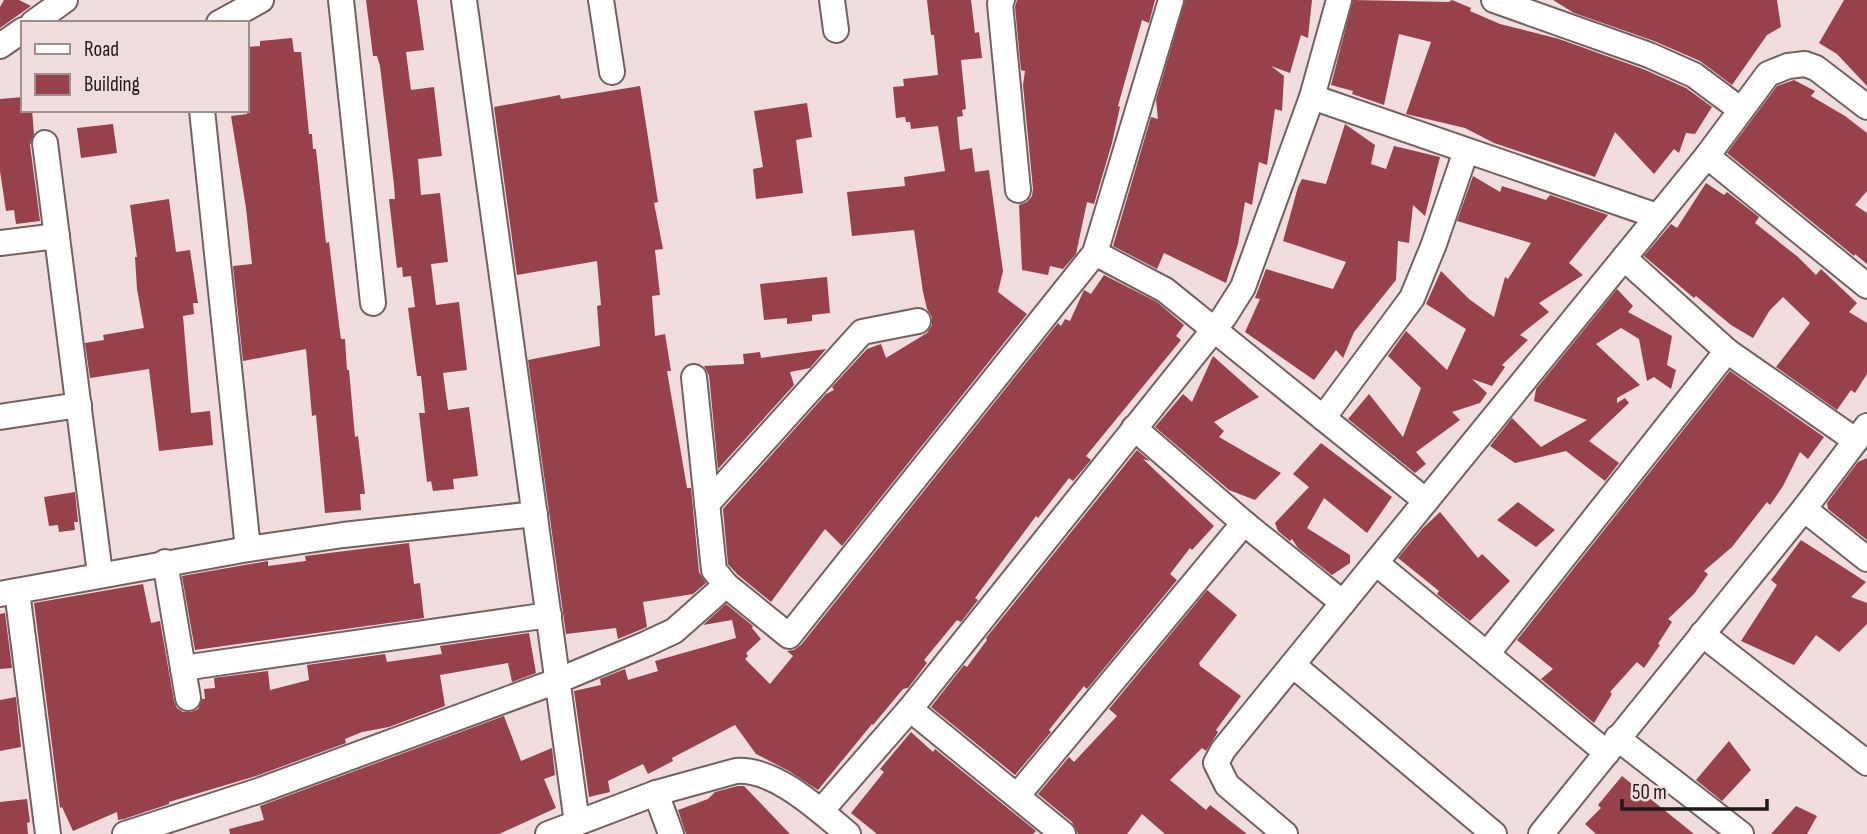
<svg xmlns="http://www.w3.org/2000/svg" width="1867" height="834" font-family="'Sofia Sans Condensed',sans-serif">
  <rect width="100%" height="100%" fill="#f2ddde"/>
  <g fill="#97414b">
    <path d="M4,0H19L31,6L0,28V7Z"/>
    <path d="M366,0H417L424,50L406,52L411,90L434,87L442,156L418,159L421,195L440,193L448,262L431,264L436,305L459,302L467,370L443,373L448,410L469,407L478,476L453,479L454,489L433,491L431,481L427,482L419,413H425L421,376H417L408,308L415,307L411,276L403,277L402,267L397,268L389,199H395L394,185L380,66L377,56H373Z"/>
    <path d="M927,0H971L975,33L979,32L982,58L961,60L966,109L962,110L963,116L957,117L960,150L972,148L975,172L989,170L1003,271L998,292L1027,314L842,546L825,529L771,602L737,574L728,564L723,509L826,394L834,390L832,387L867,349L881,344L886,358L927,333L932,325V317L927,309L923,292L914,230L852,236L847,192L905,186L904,177L945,171L938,126L911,129L910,122H906L905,117L896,118L893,87L904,86L903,79L938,75L934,35H931Z"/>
    <path d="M1017,0H1155L1149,23L1142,20L1118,106L1120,107L1112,143L1094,204L1087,202L1076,254L1063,269L1050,266L1048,275L1022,270L1019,205L1027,202L1032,196L1033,189L1023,85L1025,71L1021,70L1015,7Z"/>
    <path d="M1185,0H1312L1308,38L1301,35L1290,73L1271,66L1284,76L1282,111L1275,109L1267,165L1259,162L1252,205L1245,202L1238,244L1226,283L1164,253L1157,269L1113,246L1151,117L1158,119L1156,100Z"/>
    <path d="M1353,0L1449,2L1452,0L1471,8L1470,11L1500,24L1559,39L1643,69L1686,88L1712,107L1695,134L1686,133L1679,153L1674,149L1654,174L1615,132L1595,177L1494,143L1465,128L1406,114L1431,42L1399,34L1384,105L1352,94L1353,91L1331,85Z"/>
    <path d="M1553,0H1777L1781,27L1767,35L1732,85L1700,61L1654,41L1574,13Z"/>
    <path d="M1844,0H1867V86L1837,54L1819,43Z"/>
    <path d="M292,38L294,52H301L309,134H312L313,149H316L326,243L329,242L339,325L341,339H345L347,370H349L355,437L358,436L365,494H360L361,510L325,513L316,415L312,416L306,349L243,361L233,266L252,264L246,208L231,116L247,114V47L260,46V41Z"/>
    <path d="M1794,80L1815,91L1811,96L1845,116L1867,133V191L1855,205L1867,213V264L1855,254L1854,256L1727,153L1777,86Z"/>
    <path d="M640,86L658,202L654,203L663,249L655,250L660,295L652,296L655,336L665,334L671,371H667L687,488H691L699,572L706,583L693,594L643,602L647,627L618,639L616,628L566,634L528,360L600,346L597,306L601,305L597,261L517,275L494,107L560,95L561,99Z"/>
    <path d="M23,97V110H32L34,134L30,145L40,221L16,224L14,210L6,211L0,171V99Z"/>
    <path d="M807,103L812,137L796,140L803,193L756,199L753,169L763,167L754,111Z"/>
    <path d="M113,124L117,153L81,158L77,128Z"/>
    <path d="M1345,124L1375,145L1371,164L1386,169L1394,146L1440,157L1425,216L1413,205L1409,243L1398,241L1396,280L1354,332L1343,358L1336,350L1314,380L1245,332L1260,299L1255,298L1266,269L1333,289L1346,262L1283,241L1298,187L1302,179L1326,184Z"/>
    <path d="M1473,176L1500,192L1502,186L1546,200L1550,195L1608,215L1569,263L1583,275L1539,303L1549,312L1520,335L1528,340L1502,365L1505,367L1492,386L1472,379L1487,393L1480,403L1452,412L1460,420L1416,452L1426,464L1415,473L1348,419L1369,394L1403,437L1421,388L1388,356L1406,331L1447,370L1466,329L1426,304L1441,271L1469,299L1494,317L1505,277L1508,279L1531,243L1457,221Z"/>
    <path d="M1706,183L1724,195L1727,192L1759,217L1755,223L1798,257L1816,275L1821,269L1857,303L1849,312L1867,323V374L1855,393L1851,390L1837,410L1776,367L1810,323L1783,297L1770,310L1753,338L1731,325L1696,296L1694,298L1644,256L1671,224L1677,228Z"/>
    <path d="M169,199L176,252L190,250L198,303H193L194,314L183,316L191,413L210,411L213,445L159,451L149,369L90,378L85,343L104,340L103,335L144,328L137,289L135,257H137L130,205Z"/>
    <path d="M1104,275L1157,302L1184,325L1176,336L1181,340L1086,456L1091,460L1073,481L1069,478L1038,518L1036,516L975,598L978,600L961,622L957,620L924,660L927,663L908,688L903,689L873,725L872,724L818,790L789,771L756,754L735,725L672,758L673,761L648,774L643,764L608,781L610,792L589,797L574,691L601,685L600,679L625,669L628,680L658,671L655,661L736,638L732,620L703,625L726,604L753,626L752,628L761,639L746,653L748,656L745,659L770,684L793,656L787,651L794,650L801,645L1058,323L1061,326L1065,319L1070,321L1084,290L1091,294Z"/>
    <path d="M827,277L830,313L812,315V321L787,324V318L764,320L760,284Z"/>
    <path d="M1617,289L1633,306L1628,312L1672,336L1667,365L1676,370L1671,389L1654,377L1647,381L1639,339L1621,328L1596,344L1640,385L1617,398V403L1625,398L1629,403L1589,441L1619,463L1605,481L1566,451L1515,463L1490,446L1512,418L1541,447L1587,420L1534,401L1536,389Z"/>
    <path d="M826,349L810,368L790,372L794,385L718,469L709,375L704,366L744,364L743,354L760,352L761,358Z"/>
    <path d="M1213,356L1259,397L1214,422L1224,431L1219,437L1281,473L1255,500L1229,490L1155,427L1183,394L1192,402Z"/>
    <path d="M1730,371L1824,437L1808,459L1800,452L1783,486L1770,505L1767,502L1732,547L1704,571L1708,574L1694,594L1668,619L1672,622L1658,644L1660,645L1644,668L1637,662L1610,692L1612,694L1594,723L1541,679L1553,669L1517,640Z"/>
    <path d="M1321,443L1392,497L1367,533L1324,498L1307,528L1350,555V563L1332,575L1298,548L1292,539L1290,541L1278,531L1275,523L1309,487L1293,474Z"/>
    <path d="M1137,450L1150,461L1143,459L1214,526L1192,550L1190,548L1170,574L1177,580L1087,689L1084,686L1049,730L1051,732L1015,775L931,707L964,665L967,667L987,640L986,638Z"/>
    <path d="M1867,458V540L1828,509L1827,503L1858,462Z"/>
    <path d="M75,492L78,522H74L75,530L59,532L58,525L49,526L44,497Z"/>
    <path d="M1518,502L1555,530L1536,547L1497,520Z"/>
    <path d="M1440,512L1478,558L1482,554L1510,581L1470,621L1437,594L1439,591L1398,558L1423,528Z"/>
    <path d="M1801,540L1866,582L1851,597L1867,603V624L1839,652L1816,635L1794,665L1741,641L1777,585L1771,580Z"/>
    <path d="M409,543L414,584L420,583L424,618L195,650L182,576L268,561V566L306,561L305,556Z"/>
    <path d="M143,584L151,623L160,621L174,701L177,708L183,712H191L198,709L202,699H205L204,689L215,688L214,678L268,671L270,690L309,680L307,665L385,654L387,662L442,654L440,646L529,633L536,673L512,682L508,663L440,675L445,706L389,727L362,732L345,739L346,743L256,776L169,802V804L124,819L118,820L117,812L73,831L62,807L60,808L34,603Z"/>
    <path d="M1207,590L1237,615L1199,663L1200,666L1241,696L1216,730L1218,732L1206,751L1202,748L1170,780L1206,810L1210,805L1247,834H1165L1142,814L1127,834H1078L1072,822L1038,794L1069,757L1074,762L1117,716L1109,709Z"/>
    <path d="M5,613L12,668L0,669V614Z"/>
    <path d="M16,697L21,747L0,751V700Z"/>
    <path d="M504,716L521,761L552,748L555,775L544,779L556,808L499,834H230L229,829L264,820L260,806Z"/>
    <path d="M911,732L933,752L935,749L1036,831L1033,834H877L851,813L884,772L880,769Z"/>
    <path d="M1729,741L1751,770L1722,801L1696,780Z"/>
    <path d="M1622,776L1694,834H1596L1585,824L1601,808L1598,805Z"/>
    <path d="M738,786H744L790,834H686L678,810L708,799L715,792Z"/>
    <path d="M27,799L30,822L27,823L28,834H0V802Z"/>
    <path d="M1796,806L1817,816L1807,834H1771Z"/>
  </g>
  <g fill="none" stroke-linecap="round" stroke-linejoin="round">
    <g stroke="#736162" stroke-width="28">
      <g id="minor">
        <path d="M341,0L373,303"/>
        <path d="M464,0L577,823"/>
        <path d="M601,0L612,72"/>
        <path d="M832,0L836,30"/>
        <path d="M1002,0L1000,4L1018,190"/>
        <path d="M1494,0L1649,55L1694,75L1741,110"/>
        <path d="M33,23L65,0"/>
        <path d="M219,23L261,0"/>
        <path d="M0,46L23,30"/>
        <path d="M1312,97L1657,216"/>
        <path d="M202,110L248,549"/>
        <path d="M45,143L100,574"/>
        <path d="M1707,156L1867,286"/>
        <path d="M0,243L57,236"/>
        <path d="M1095,253L1165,290L1426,501"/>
        <path d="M1624,258L1727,351L1855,440"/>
        <path d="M694,377L714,570L726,585L789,636L1095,253L1171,0"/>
        <path d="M0,417L79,405"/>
        <path d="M1323,418L1412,298L1434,244L1466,151"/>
        <path d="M1134,428L1244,523L1343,603"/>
        <path d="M707,504L862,332L918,321"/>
        <path d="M1804,509L1867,559"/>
        <path d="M165,562L188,698"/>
        <path d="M1376,563L1607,753"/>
        <path d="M17,591L48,834"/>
        <path d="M0,594L248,549L343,535L535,514"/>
        <path d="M1702,634L1867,763"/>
        <path d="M1487,654L1727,351"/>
        <path d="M1293,665L1494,834"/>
        <path d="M183,668L549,615"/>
        <path d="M910,709L1063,834"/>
        <path d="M1617,738L1741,834"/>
        <path d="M656,793L671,834"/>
        <path d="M1017,796L1244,523"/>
        <path d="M821,811L910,709L1224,317L1243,287L1312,97L1339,0"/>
        <path d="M125,834L261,790L557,681L646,644L674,631L726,585"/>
        <path d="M548,834L656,793L736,771C775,768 819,810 848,834"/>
        <path d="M1285,834L1227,785L1216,763L1223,750L1707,156L1768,74L1788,66L1805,64L1816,68L1867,107"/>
        <path d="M1541,834L1804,509L1867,426"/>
      </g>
    </g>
    <use href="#minor" stroke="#fff" stroke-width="24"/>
  </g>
  <rect x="21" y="21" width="228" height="91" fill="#f2ddde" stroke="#9e8f8f" stroke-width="2"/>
  <rect x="35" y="44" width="35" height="10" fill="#ffffff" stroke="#9e8f8f" stroke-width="2"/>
  <text x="84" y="56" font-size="21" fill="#201919">Road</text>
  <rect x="35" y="74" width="35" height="21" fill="#97414b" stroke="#9e8f8f" stroke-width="2"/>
  <text x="84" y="91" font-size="21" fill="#201919">Building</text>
  <path d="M1622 799v10h145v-10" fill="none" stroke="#201919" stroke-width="3.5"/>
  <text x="1632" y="799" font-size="21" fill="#201919" stroke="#f2ddde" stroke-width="5" paint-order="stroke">50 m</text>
</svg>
